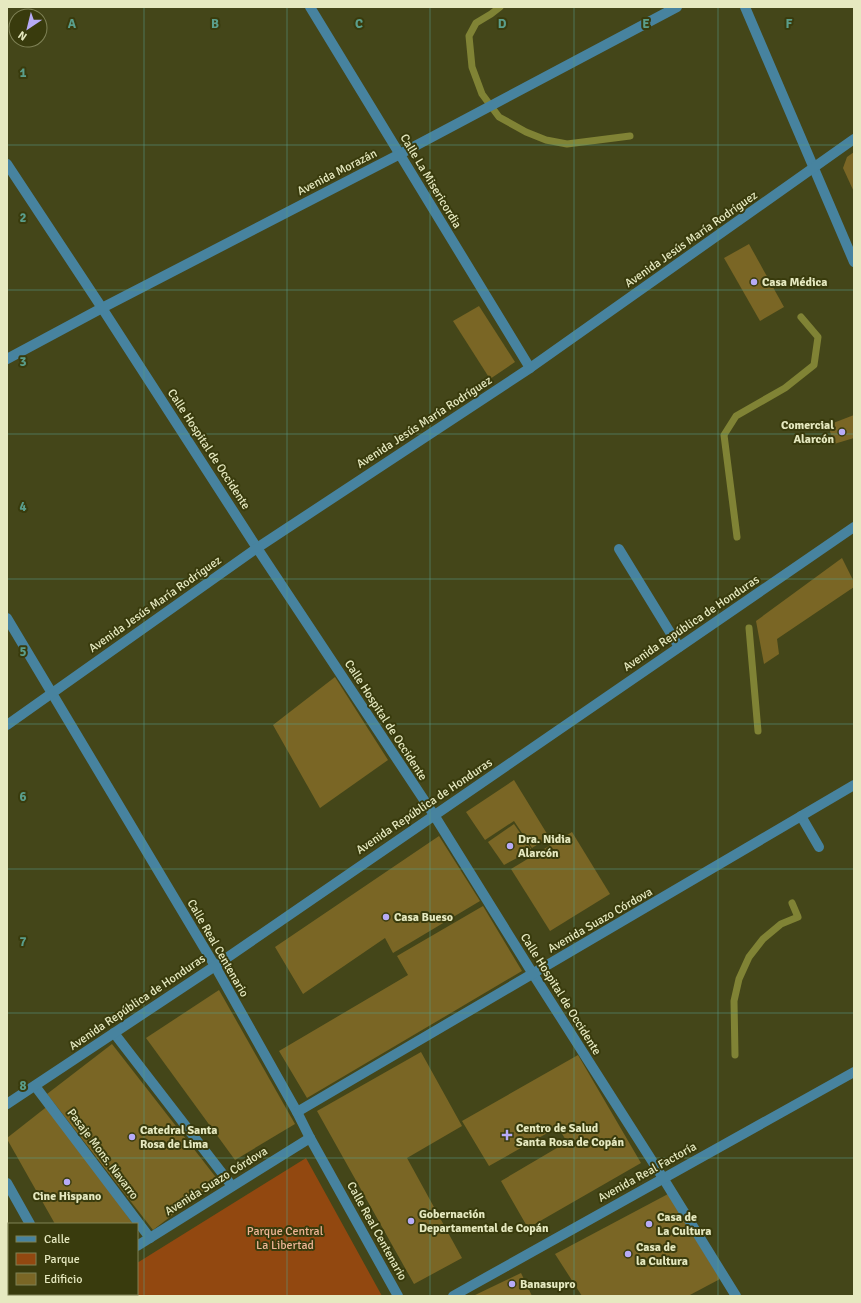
<svg xmlns="http://www.w3.org/2000/svg" width="861" height="1303" font-family="Signika,sans-serif">
  <rect width="100%" height="100%" fill="#444619"/>
  <path fill="#924810" d="M306,1158L382,1296H106L105,1294H137V1263Z"/>
  <g fill="none" stroke-linecap="round" stroke-linejoin="round">
    <g stroke="#808335" stroke-width="7">
      <path d="M500,7L491,14L476,23L469,36L472,67L482,94L499,117L526,132L546,140L567,144L630,136"/>
      <path d="M737,537L724,435L736,416L785,388L814,365L818,337L801,317"/>
      <path d="M749,628L758,731"/>
      <path d="M735,1055L734,1001L739,979L749,957L763,939L781,924L798,917L792,903"/>
    </g>
  </g>
  <g fill="#7a6625">
    <path d="M854,152V192L843,168L847,157Z"/>
    <path d="M749,244L784,307L760,321L724,258Z"/>
    <path d="M479,306L515,362L490,379L453,321Z"/>
    <path d="M854,415V438L834,444L828,425Z"/>
    <path d="M842,558L854,582V587L777,639L779,654L764,664L756,621Z"/>
    <path d="M335,677L388,760L320,808L273,725Z"/>
    <path d="M514,780L549,837L532,848L514,821L485,840L466,812Z"/>
    <path d="M514,824L532,850L504,865L488,842Z"/>
    <path d="M572,832L610,894L550,931L511,869Z"/>
    <path d="M439,836L480,901L393,953L385,938L303,994L275,947Z"/>
    <path d="M483,906L522,971L307,1098L279,1051L408,975L397,956Z"/>
    <path d="M219,990L295,1124L235,1160L146,1038Z"/>
    <path d="M112,1044L218,1180L153,1230L47,1094Z"/>
    <path d="M421,1052L462,1126L407,1158L462,1258L414,1284L317,1111Z"/>
    <path d="M578,1055L641,1163L528,1228L501,1181L567,1142L558,1127L489,1166L462,1121Z"/>
    <path d="M49,1105L133,1224H55L7,1139V1138Z"/>
    <path d="M668,1194L720,1279L688,1296H582L555,1254Z"/>
    <path d="M521,1273L532,1296H473Z"/>
  </g>
  <g fill="none" stroke-linecap="round" stroke-linejoin="round">
    <g stroke="#47839f" stroke-width="10">
      <path d="M310,7L530,368"/>
      <path d="M745,7L854,262"/>
      <path d="M7,164L102,308L257,548L434,815L533,974L663,1178L736,1296"/>
      <path d="M7,359L102,308L400,154L677,7"/>
      <path d="M619,549L679,647"/>
      <path d="M7,618L215,966L297,1112L310,1138L398,1296"/>
      <path d="M7,725L257,548L530,368L854,139"/>
      <path d="M801,816L819,847"/>
      <path d="M114,1033L232,1186"/>
      <path d="M35,1086L150,1238"/>
      <path d="M7,1104L215,966L854,527"/>
      <path d="M297,1112L854,785"/>
      <path d="M7,1183L30,1224"/>
      <path d="M137,1246L310,1138"/>
      <path d="M70,1294L71,1296"/>
      <path d="M55,1296L59,1294"/>
      <path d="M453,1296L854,1072"/>
    </g>
  </g>
  <path fill="none" stroke="#5a9e8b" stroke-width="1" stroke-opacity="0.55" d="M144,7V1296M287,7V1296M430,7V1296M574,7V1296M718,7V1296M7,145H854M7,290H854M7,434H854M7,579H854M7,724H854M7,869H854M7,1013H854M7,1158H854"/>
  <g fill="#b7abf7" stroke="#393b0d" stroke-width="1.5">
    <circle cx="754" cy="282" r="4"/>
    <circle cx="842" cy="432" r="4"/>
    <circle cx="510" cy="846" r="4"/>
    <circle cx="386" cy="917" r="4"/>
    <path d="M505 1129h4v4h4v4h-4v4h-4v-4h-4v-4h4z"/>
    <circle cx="132" cy="1137" r="4"/>
    <circle cx="67" cy="1182" r="4"/>
    <circle cx="411" cy="1221" r="4"/>
    <circle cx="649" cy="1224" r="4"/>
    <circle cx="628" cy="1254" r="4"/>
    <circle cx="512" cy="1284" r="4"/>
  </g>
  <g text-anchor="middle" stroke-width="4" stroke-linejoin="round" paint-order="stroke">
    <g font-size="12" fill="#e6e9c0" stroke="#393b0d">
      <text transform="translate(337 172) rotate(-27)" y="4">Avenida Morazán</text>
      <text transform="translate(431 181) rotate(59)" y="4">Calle La Misericordia</text>
      <text transform="translate(691 239) rotate(-35)" y="4">Avenida Jesús María Rodríguez</text>
      <text transform="translate(424 422) rotate(-33)" y="4">Avenida Jesús María Rodríguez</text>
      <text transform="translate(209 449) rotate(57)" y="4">Calle Hospital de Occidente</text>
      <text transform="translate(155 604) rotate(-35)" y="4">Avenida Jesús María Rodríguez</text>
      <text transform="translate(691 623) rotate(-34)" y="4">Avenida República de Honduras</text>
      <text transform="translate(386 720) rotate(57)" y="4">Calle Hospital de Occidente</text>
      <text transform="translate(424 806) rotate(-34)" y="4">Avenida República de Honduras</text>
      <text transform="translate(600 920) rotate(-30)" y="4">Avenida Suazo Córdova</text>
      <text transform="translate(218 948) rotate(60)" y="4">Calle Real Centenario</text>
      <text transform="translate(561 994) rotate(58)" y="4">Calle Hospital de Occidente</text>
      <text transform="translate(137 1002) rotate(-34)" y="4">Avenida República de Honduras</text>
      <text transform="translate(103 1154) rotate(53)" y="4">Pasaje Mons. Navarro</text>
      <text transform="translate(647 1172) rotate(-29)" y="4">Avenida Real Factoría</text>
      <text transform="translate(216 1181) rotate(-32)" y="4">Avenida Suazo Córdova</text>
      <text transform="translate(377 1231) rotate(61)" y="4">Calle Real Centenario</text>
    </g>
    <g font-size="12" font-weight="bold" fill="#e6e9c0" stroke="#393b0d" text-anchor="start">
      <text x="762" y="286">Casa Médica</text>
      <text x="834" y="429" text-anchor="end">Comercial<tspan x="834" dy="14">Alarcón</tspan></text>
      <text x="518" y="843">Dra. Nidia<tspan x="518" dy="14">Alarcón</tspan></text>
      <text x="394" y="921">Casa Bueso</text>
      <text x="516" y="1132">Centro de Salud<tspan x="516" dy="14">Santa Rosa de Copán</tspan></text>
      <text x="140" y="1134">Catedral Santa<tspan x="140" dy="14">Rosa de Lima</tspan></text>
      <text x="67" y="1200" text-anchor="middle">Cine Hispano</text>
      <text x="419" y="1218">Gobernación<tspan x="419" dy="14">Departamental de Copán</tspan></text>
      <text x="657" y="1221">Casa de<tspan x="657" dy="14">La Cultura</tspan></text>
      <text x="636" y="1251">Casa de<tspan x="636" dy="14">la Cultura</tspan></text>
      <text x="520" y="1288">Banasupro</text>
    </g>
    <g font-size="12" fill="#edb494" stroke="#393b0d">
      <text x="285" y="1235">Parque Central<tspan x="285" dy="14">La Libertad</tspan></text>
    </g>
  </g>
  <g font-size="13" text-anchor="middle" font-weight="bold" fill="#5a9e8b" stroke="#393b0d" stroke-width="4" stroke-linejoin="round" paint-order="stroke">
    <text x="72" y="28">A</text>
    <text x="215" y="28">B</text>
    <text x="359" y="28">C</text>
    <text x="502" y="28">D</text>
    <text x="646" y="28">E</text>
    <text x="789" y="28">F</text>
    <text x="23" y="77">1</text>
    <text x="23" y="222">2</text>
    <text x="23" y="366">3</text>
    <text x="23" y="511">4</text>
    <text x="23" y="656">5</text>
    <text x="23" y="801">6</text>
    <text x="23" y="946">7</text>
    <text x="23" y="1090">8</text>
  </g>
  <rect width="861" height="1303" fill="none" stroke="#e6e9c0" stroke-width="16"/>
  <rect x="8" y="1223" width="130" height="72" fill="#393b0d" stroke="#7e8155"/>
  <rect x="16" y="1236" width="20" height="6" fill="#47839f" stroke="#7e8155"/>
  <text x="44" y="1243" font-size="12" fill="#e6e9c0">Calle</text>
  <rect x="16" y="1253" width="20" height="12" fill="#924810" stroke="#7e8155"/>
  <text x="44" y="1263" font-size="12" fill="#e6e9c0">Parque</text>
  <rect x="16" y="1273" width="20" height="12" fill="#7a6625" stroke="#7e8155"/>
  <text x="44" y="1283" font-size="12" fill="#e6e9c0">Edificio</text>
  <g transform="translate(28 28) rotate(215)"><circle r="19" fill="#393b0d" stroke="#7e8155"/>
  <path d="M0-3L7 15L0 10L-7 15Z" fill="#b7abf7"/>
  <text y="-6" font-size="11" font-weight="bold" text-anchor="middle" fill="#e6e9c0">N</text>
  </g>
</svg>
